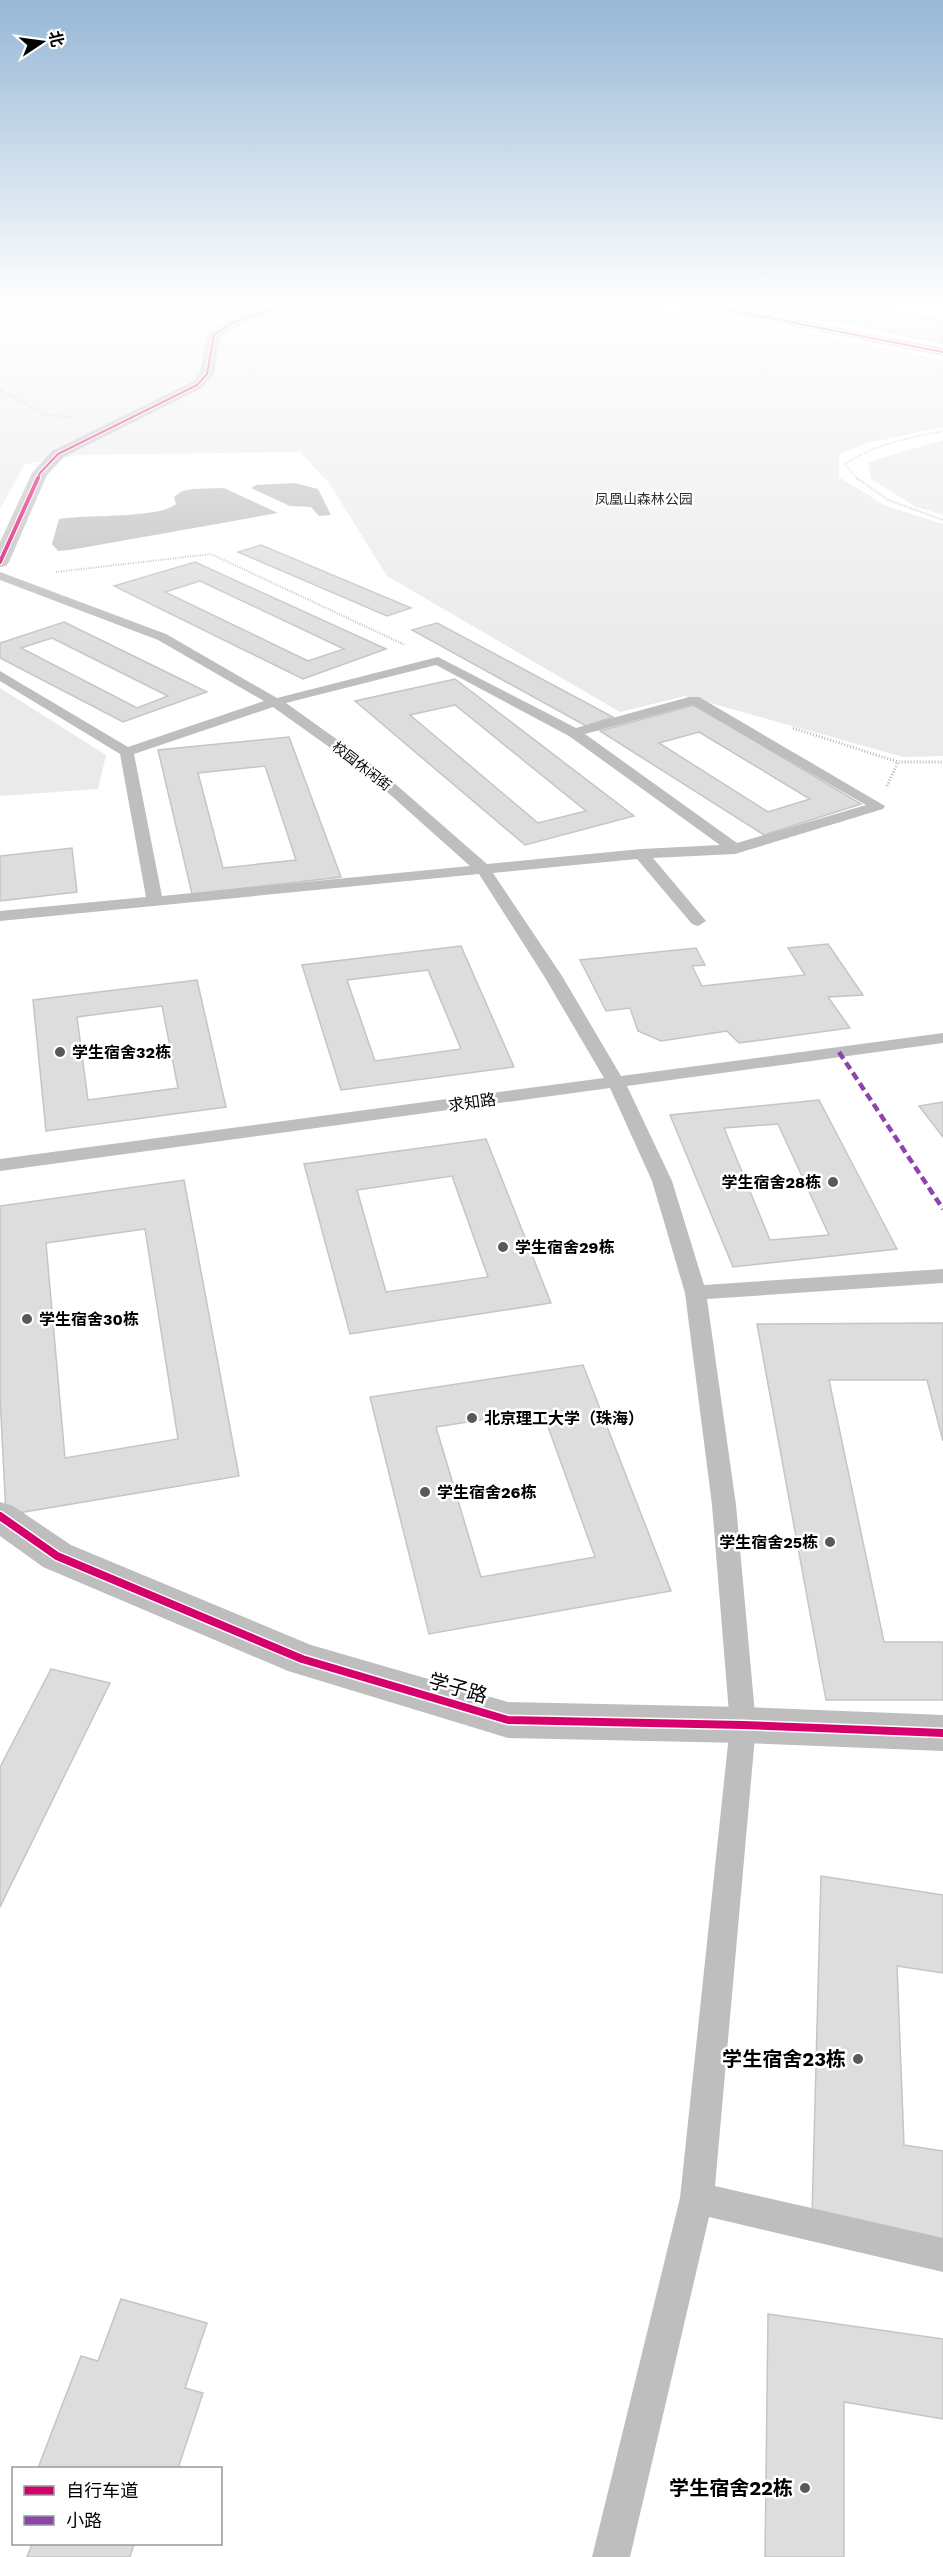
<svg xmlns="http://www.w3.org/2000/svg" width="943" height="2557" font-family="'Work Sans','Noto Sans SC',sans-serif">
  <rect width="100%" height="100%" fill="#fff"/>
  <g fill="#eaeaea">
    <path d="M0,299H642L943,360V427L868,443L839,454V477L884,505L943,524V756L903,757L685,696L620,712L387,576L329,483L300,452L80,455L25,464L0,509Z"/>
    <path d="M943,440V515L916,507L871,479L868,462Z"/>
    <path d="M0,688L106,755L98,789L0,796Z"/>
  </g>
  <g fill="#bcbcbc">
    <path d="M295,483L318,489L331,515L319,516L311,507L290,506L251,488L256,485Z"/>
    <path d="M224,488L278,513L70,550L58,551L52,544L59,519C87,514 159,519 176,504L174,497L182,491L193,489Z"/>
  </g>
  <g fill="#ddd" stroke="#c5c5c5" stroke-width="1.5" fill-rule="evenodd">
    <path d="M692,299H852L943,321V343L856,325Z"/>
    <path d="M261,545L411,608L387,616L238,552Z"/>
    <path d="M195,562L386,649L303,679L114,586ZM200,581L344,649L308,661L165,592Z"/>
    <path d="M64,622L207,692L123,722L0,658V643ZM52,638L168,696L137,708L21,648Z"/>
    <path d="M437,623L613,717L586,726L412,630Z"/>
    <path d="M455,679L634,816L525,845L355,701ZM455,705L586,811L538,823L410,715Z"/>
    <path d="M694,705L861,804L764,835L600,731ZM699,732L810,799L768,812L659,743Z"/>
    <path d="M289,737L341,877L192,894L158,750ZM265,766L296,860L223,868L198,773Z"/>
    <path d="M72,848L77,892L0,901V856Z"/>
    <path d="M828,944L863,995L828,997L850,1028L739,1043L727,1031L661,1041L638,1031L630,1008L606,1011L580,960L696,948L705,965L692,966L702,986L805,975L788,948Z"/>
    <path d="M461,946L514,1067L341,1090L302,965ZM428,970L461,1049L375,1061L347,980Z"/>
    <path d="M197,980L226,1107L46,1131L33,1000ZM162,1006L178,1088L88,1100L77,1017Z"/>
    <path d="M819,1100L897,1249L733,1267L670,1115ZM778,1124L829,1235L770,1240L724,1128Z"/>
    <path d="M943,1102V1137L919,1106Z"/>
    <path d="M486,1139L551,1303L350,1334L304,1164ZM452,1176L488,1277L386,1292L357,1190Z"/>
    <path d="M184,1180L239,1476L6,1515L0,1396V1206ZM145,1229L178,1439L65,1458L46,1243Z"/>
    <path d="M943,1323V1441L927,1380H829L884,1642H943V1700H826L757,1324Z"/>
    <path d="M583,1365L671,1591L429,1634L370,1397ZM542,1410L595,1557L481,1577L436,1427Z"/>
    <path d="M51,1669L110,1683L0,1907V1767Z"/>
    <path d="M821,1876L943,1895V1973L897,1966L904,2145L943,2151V2239L812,2216Z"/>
    <path d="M121,2299L207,2323L185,2388L203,2393L178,2468H38L81,2356L98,2361Z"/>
    <path d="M768,2314L943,2339V2419L844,2402V2557H765Z"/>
    <path d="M32,2544H134L130,2557H27Z"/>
  </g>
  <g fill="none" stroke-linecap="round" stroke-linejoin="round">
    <g stroke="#b8b8b8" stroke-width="1.5" stroke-dasharray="1 1.5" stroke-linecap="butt">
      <path d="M0,390L45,414L73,418"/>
      <path d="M858,480L845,464C875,444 909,438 943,431"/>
    </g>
    <g stroke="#b8b8b8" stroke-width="2" stroke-dasharray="1 1.5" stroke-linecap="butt">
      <path d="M857,478L888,500L943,520"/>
      <path d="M56,572L211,554L405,645"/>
    </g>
    <g stroke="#b8b8b8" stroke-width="3" stroke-dasharray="1 2" stroke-linecap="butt">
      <path d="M793,728L898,762H943"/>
      <path d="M887,786L898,762"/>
    </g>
    <path fill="#bebebe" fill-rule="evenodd" d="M0,572L166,634L277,698L438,657L576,728L689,697H699L885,806L883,809L735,854L653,858L706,921L698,926L692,924L637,859L493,873L562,976L621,1076L943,1033V1043L627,1086L672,1181L704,1285L943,1269V1283L707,1299L736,1505L756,1725L715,2186L943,2238V2272L709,2217L630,2557H592L680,2198L730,1725L712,1505L685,1293L652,1181L610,1088L0,1171V1159L604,1078L544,976L479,874L0,921V911L146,897L120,754L0,681V671L128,747L264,701L158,640L0,580ZM436,665L569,736L720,845L641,849L487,864L377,768L286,703ZM692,705L866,805L737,843L585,734ZM273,707L367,774L470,866L162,896L134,754Z"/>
    <g fill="#bebebe" fill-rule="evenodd">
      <path d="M293,299H312L310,302L239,325L220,337L214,374L202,388L64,457L47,475L9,562L6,566L0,567V542L32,473L52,451L192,382L200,373L207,335L229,319Z"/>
      <path d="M666,299H692L943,348V356L672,303Z"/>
      <path d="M0,1502L13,1506L71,1545L311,1645L508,1702L743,1707L943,1715V1751L743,1743L508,1738L288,1671L43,1567L0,1536Z"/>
    </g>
    <path stroke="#8e44ad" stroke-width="4.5" stroke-dasharray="8 4.5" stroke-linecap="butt" d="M839,1052L943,1209"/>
    <g stroke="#fff" stroke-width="4">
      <g id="cycleway-far2">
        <path d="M672,299L943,352"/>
        <path d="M37,480L40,473L58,454L197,385L207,374L214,335L234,322L306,299"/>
      </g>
    </g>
    <g stroke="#fff" stroke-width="6">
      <path id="cycleway-far1" d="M0,562L38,478"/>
    </g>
    <g stroke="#fff" stroke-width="11">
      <path id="cycleway" d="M0,1516L57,1556L302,1659L508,1720L743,1725L943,1733"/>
    </g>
    <use href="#cycleway-far2" stroke="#d6006c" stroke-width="2"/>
    <use href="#cycleway-far1" stroke="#d6006c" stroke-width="4"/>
    <use href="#cycleway" stroke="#d6006c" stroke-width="8"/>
  </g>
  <linearGradient id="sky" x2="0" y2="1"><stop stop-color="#96b7d6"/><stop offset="0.46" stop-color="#fff"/><stop offset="1" stop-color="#fff" stop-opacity="0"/></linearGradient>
  <rect width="943" height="657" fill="url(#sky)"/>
  <g fill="#595959" stroke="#fff" stroke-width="2">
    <circle cx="60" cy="1052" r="6"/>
    <circle cx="833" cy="1182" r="6"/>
    <circle cx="503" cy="1247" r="6"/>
    <circle cx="27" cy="1319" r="6"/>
    <circle cx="472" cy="1418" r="6"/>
    <circle cx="425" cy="1492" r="6"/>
    <circle cx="830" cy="1542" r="6"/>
    <circle cx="858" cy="2059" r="6"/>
    <circle cx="805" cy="2488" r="6"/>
  </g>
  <g text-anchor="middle" stroke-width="5" stroke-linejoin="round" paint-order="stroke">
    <g font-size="14" fill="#303030" stroke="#fff">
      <text x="644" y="504">凤凰山森林公园</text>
    </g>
    <g font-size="14" fill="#000" stroke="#fff">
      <text transform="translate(362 766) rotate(38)" y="5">校园休闲街</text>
    </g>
    <g font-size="16" font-weight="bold" fill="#000" stroke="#fff" text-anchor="start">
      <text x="72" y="1058">学生宿舍32栋</text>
      <text x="821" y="1188" text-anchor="end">学生宿舍28栋</text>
      <text x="515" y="1253">学生宿舍29栋</text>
      <text x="39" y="1325">学生宿舍30栋</text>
      <text x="484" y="1424">北京理工大学（珠海）</text>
      <text x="437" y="1498">学生宿舍26栋</text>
      <text x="818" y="1548" text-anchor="end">学生宿舍25栋</text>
    </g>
    <g font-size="16" fill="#000" stroke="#fff">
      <text transform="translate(472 1102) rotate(-8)" y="6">求知路</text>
    </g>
    <g font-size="20" fill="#000" stroke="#fff">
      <text transform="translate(458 1688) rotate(16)" y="7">学子路</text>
    </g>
    <g font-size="20" font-weight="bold" fill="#000" stroke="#fff" text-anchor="end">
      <text x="846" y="2066">学生宿舍23栋</text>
      <text x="793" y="2495">学生宿舍22栋</text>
    </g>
  </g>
  <rect x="12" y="2467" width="210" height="78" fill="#ffffff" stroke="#999999" stroke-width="1.5"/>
  <rect x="24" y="2486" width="30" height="9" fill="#d6006c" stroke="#999999" stroke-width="1.5"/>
  <text x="66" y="2497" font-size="18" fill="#000000">自行车道</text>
  <rect x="24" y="2516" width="30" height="9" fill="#8e44ad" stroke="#999999" stroke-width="1.5"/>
  <text x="66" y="2527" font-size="18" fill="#000000">小路</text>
  <g transform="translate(42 42) rotate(77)" stroke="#ffffff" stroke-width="4.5" paint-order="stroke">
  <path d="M0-4.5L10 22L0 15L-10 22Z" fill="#000000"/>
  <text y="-9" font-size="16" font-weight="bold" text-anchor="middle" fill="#000000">北</text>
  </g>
</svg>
